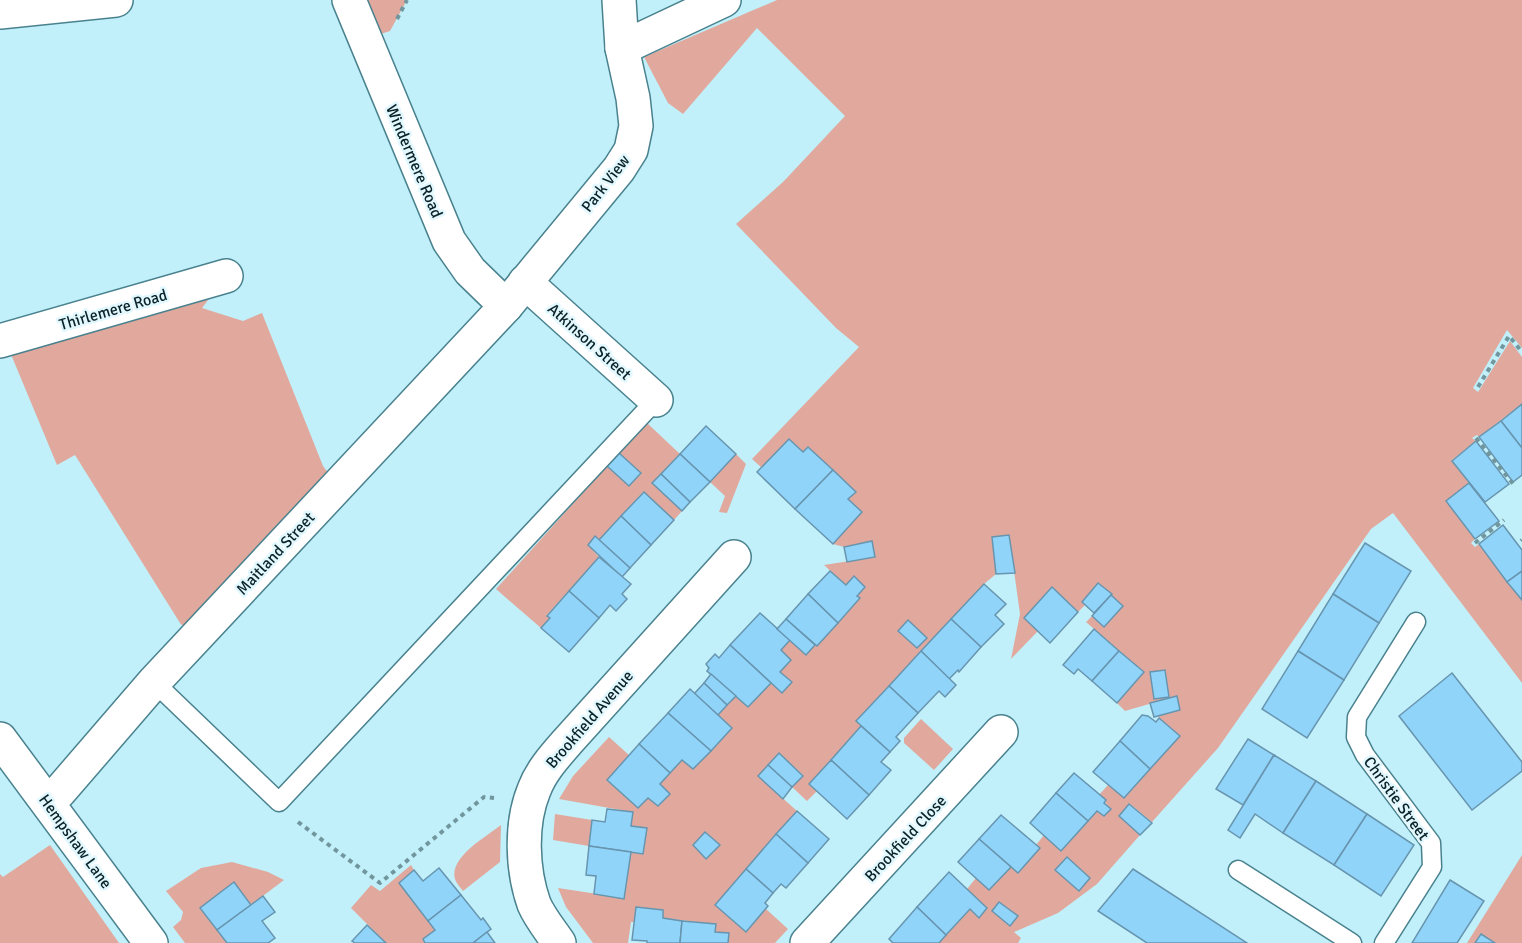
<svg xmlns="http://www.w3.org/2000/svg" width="1522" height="943" font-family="Signika,sans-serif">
  <rect width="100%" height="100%" fill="#c1f0fa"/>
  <g fill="#e1a99d" fill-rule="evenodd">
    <path d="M350,0H407L390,31L365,39Z"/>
    <path d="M777,0H1522V348L1507,330L1473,388L1478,392L1510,341L1522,357V404L1479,437L1477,435L1472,438L1476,441L1452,460L1469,483L1446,501L1475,539L1471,543L1475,547L1479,544L1522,600V683L1393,513L1371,529L1218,748L1152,822L1130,804L1119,816L1140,835L1097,884L1058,913L1014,932L1021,938L1018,943H939L970,909L979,917L987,909L967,889L976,878L989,890L1011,867L1018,873L1039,849L1036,845L1044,835L1061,851L1097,811L1104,816L1111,809L1099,795L1108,785L1124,798L1180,736L1159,718V716L1180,710L1177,696L1125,711L1117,703L1144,672L1086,622L1092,616L1104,627L1111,594L1098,583L1082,602L1085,605L1078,612L1052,588L1024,618L1038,631L1011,659L1020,614L1009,535L993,537L996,574L984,584L857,721L861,726L809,784L817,791L807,801L792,787L803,775L779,753L758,776L797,811L715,905L746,932L766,909L788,929L775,943H728L729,933L715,932V924L663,918V910L637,907L634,922H631L628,943H593L566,907L558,888L624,898L631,852L643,853L647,829L631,826L632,812L559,799L573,776L609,737L629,755L607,780L638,808L648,798L659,806L670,794L660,784L682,760L693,769L732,728L718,715L736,696L748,707L771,683L791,682L780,672L781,650L790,640L806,655L815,645L817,646L859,599L857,596L865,587L846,585L824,565L875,557L872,542L844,547L833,544L862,512L848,499L855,491L808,448L803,452L762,468L752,459L859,347L836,328L736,224L783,182L845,116L757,28L683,114L668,103L644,57ZM705,832L720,845L707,858L693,845ZM1067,857L1090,878L1079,890L1056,870ZM999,902L1018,916L1010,926L992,911Z"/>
    <path d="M226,276L202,308L243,321L262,313L323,466L338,486L195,639L180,623L75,455L57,465L5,340Z"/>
    <path d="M646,422L680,454L652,483L682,511L674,520L643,492L599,540L595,537L588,545L599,557L547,615L550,618L541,628L496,589L607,466L629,486L641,474L619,453Z"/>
    <path d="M736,454L746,464L727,513L719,512L725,496L710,482Z"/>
    <path d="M921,719L953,749L934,770L904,743V738Z"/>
    <path d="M555,814L592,820L589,846L553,840Z"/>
    <path d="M501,825L500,862L463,891C461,888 456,883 455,879C449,857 486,837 501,825Z"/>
    <path d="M50,845L119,943H0V874L3,877Z"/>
    <path d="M1522,855V943H1495L1481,934L1475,943H1467Z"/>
    <path d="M232,862L268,872L284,880L251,905L234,882L200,908L227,943H185L173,927L181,920L183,912L166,891L201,868Z"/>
    <path d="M411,865L414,870L399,883L435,930L423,939L425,943H386L351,908L371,885L380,891Z"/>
  </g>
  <g fill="#91d4f9" stroke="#6795af" stroke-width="1.5">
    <path d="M1522,404V448L1501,421Z"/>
    <path d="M1501,421L1522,448V475L1513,482L1479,437Z"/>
    <path d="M706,426L736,454L710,482L680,454Z"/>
    <path d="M789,439L803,452L808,447L833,470L795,509L757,472Z"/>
    <path d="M1476,441L1509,484L1485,502L1452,461Z"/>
    <path d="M619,453L641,473L629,486L607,466Z"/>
    <path d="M680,454L710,482L690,502L661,474Z"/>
    <path d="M833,470L856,492L848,499L862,512L833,544L795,509Z"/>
    <path d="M661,474L690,502L682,511L652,483Z"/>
    <path d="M1469,483L1499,521L1475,539L1446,501Z"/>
    <path d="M644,492L674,520L651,545L621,516Z"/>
    <path d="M621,516L651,545L630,568L599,540Z"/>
    <path d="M1503,525L1522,550V571L1507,582L1479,544Z"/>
    <path d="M1009,535L1015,573L996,574L992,537Z"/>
    <path d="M595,536L630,568L622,577L588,545Z"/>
    <path d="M872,541L875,557L847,562L844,547Z"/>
    <path d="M1365,543L1411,571L1379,623L1333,594Z"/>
    <path d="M599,557L631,584L622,594L627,599L616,611L610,605L599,618L569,591Z"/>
    <path d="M830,571L846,585L854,576L865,587L857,596L860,598L838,623L808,594Z"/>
    <path d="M1522,571V600L1507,582Z"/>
    <path d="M1098,583L1112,594L1094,613L1082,602Z"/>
    <path d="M984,584L1006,604L995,615L1004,624L981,647L951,619Z"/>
    <path d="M1052,587L1078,612L1050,643L1024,618Z"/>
    <path d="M569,591L599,618L569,652L541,628L550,618L547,616Z"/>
    <path d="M808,594L838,623L817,646L786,619Z"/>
    <path d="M1333,594L1379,623L1344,680L1298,651Z"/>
    <path d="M1111,595L1123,606L1104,627L1092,616Z"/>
    <path d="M760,613L790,640L781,650L791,660L780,672L792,682L782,693L730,645Z"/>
    <path d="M786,619L815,645L806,655L777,629Z"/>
    <path d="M951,619L981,647L959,672L958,670L949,679L921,651Z"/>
    <path d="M908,620L927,638L917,648L898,631Z"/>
    <path d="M1094,629L1119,651L1092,681L1078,669L1074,674L1063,665Z"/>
    <path d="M730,645L771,683L748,707L707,671L709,668L706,664L715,654L719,658Z"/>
    <path d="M921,651L956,685L945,697L939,691L918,713L889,686Z"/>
    <path d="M1119,651L1144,672L1117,703L1092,681Z"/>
    <path d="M1298,651L1344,680L1307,738L1262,709Z"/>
    <path d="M1165,670L1169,697L1154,699L1150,672Z"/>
    <path d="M1452,673L1522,762V771L1472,810L1399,716Z"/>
    <path d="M711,674L736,696L727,705L704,683Z"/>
    <path d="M704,683L727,705L718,715L694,694Z"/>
    <path d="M889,686L918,713L896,737L900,741L890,752L856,721Z"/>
    <path d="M690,689L732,728L711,751L668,713Z"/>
    <path d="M1177,696L1180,710L1154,717L1150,703Z"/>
    <path d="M668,713L711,751L693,769L682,760L670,773L639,744Z"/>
    <path d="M1142,715L1148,716L1156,722L1159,718L1180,736L1150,769L1120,741Z"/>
    <path d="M861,726L890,752L881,762L891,770L869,795L831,760Z"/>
    <path d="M1248,739L1274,755L1243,805L1216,789Z"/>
    <path d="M1120,741L1150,769L1124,798L1093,772Z"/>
    <path d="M639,744L670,773L660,784L670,794L658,806L648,798L638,808L607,780Z"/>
    <path d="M779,753L803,776L792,787L768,765Z"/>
    <path d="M1274,755L1316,781L1283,833L1255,814L1240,838L1228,830Z"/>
    <path d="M831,760L869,795L847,819L809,784Z"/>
    <path d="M768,765L792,787L783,799L758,776Z"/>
    <path d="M1074,773L1106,800L1104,803L1111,809L1104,816L1097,811L1088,821L1056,793Z"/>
    <path d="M1316,781L1367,814L1334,865L1283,833Z"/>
    <path d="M1056,793L1088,821L1061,851L1030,823Z"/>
    <path d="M1129,804L1152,823L1140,835L1119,816Z"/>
    <path d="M607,809L633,812L631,826L647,828L643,854L589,846L592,820L605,822Z"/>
    <path d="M797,811L829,839L808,863L776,834Z"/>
    <path d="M1367,814L1414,845L1381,896L1334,865Z"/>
    <path d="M1001,815L1040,848L1018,873L979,839Z"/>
    <path d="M705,832L720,845L706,859L693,845Z"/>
    <path d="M776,834L808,863L786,888L781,884L773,893L746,869Z"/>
    <path d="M979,839L1011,867L989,890L958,862Z"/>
    <path d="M589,846L631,852L624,899L594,894L596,876L586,875Z"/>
    <path d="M1067,857L1090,878L1079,891L1055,870Z"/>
    <path d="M439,868L461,895L428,921L399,883L414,870L423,881Z"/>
    <path d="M746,869L773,893L765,903L768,906L746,932L715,905Z"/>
    <path d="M1133,869L1247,943H1147L1098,911Z"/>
    <path d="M949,872L987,908L979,918L970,909L946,935L917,907Z"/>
    <path d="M1450,880L1484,901L1457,943H1412Z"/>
    <path d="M234,882L251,905L217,930L200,908Z"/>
    <path d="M461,895L481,920L483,918L491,929L473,943H425L423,939L435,930L428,921Z"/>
    <path d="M263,896L275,912L262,921L275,938L268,943H227L217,930Z"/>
    <path d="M999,902L1018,916L1010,926L992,911Z"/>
    <path d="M636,907L663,910V918L682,921L680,943H647V941L632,940Z"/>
    <path d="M917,907L946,935L939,943H893L889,939Z"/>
    <path d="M682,921L716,924L715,932L729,933L728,943H680Z"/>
    <path d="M367,925L386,943H355L352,941Z"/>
    <path d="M487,932L495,943H473Z"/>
    <path d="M1481,934L1495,943H1475Z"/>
  </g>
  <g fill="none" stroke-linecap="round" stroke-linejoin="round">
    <g stroke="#49828e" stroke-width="21">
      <g id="service">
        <path d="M154,682L279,802L656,400"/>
        <path d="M1238,870L1352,943"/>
        <path d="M1384,943L1432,867L1431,843L1365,755L1356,737L1357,717L1416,622"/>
      </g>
    </g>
    <g stroke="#49828e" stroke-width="36">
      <g id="minor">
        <path d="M349,0L449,241L470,271L506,306"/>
        <path d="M0,12L116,0"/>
        <path d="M622,48L724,0"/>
        <path d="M525,282L656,400"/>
        <path d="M0,341L226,276"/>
        <path d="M48,802L60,791L154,682L506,306L619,169L631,150L636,126L633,98L622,48L619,0"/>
        <path d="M559,943C551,931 540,918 534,904C522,870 520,824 534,790C541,771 555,756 568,741L734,557"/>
        <path d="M807,943L1001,732"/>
      </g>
    </g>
    <g stroke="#49828e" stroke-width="36">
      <path id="tertiary" d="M0,739L151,943"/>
    </g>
    <g stroke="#71969e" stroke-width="4" stroke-dasharray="4.5 4.5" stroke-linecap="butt">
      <path d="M397,19L407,0"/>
      <path d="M1478,387L1509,336L1522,352"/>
      <path d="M1476,438L1515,486"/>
      <path d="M1521,541L1522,540"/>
      <path d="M1475,543L1504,520"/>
      <path d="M298,822L380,883L484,797L494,798"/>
    </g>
    <use href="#service" stroke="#fff" stroke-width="18"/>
    <use href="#minor" stroke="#fff" stroke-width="33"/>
    <use href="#tertiary" stroke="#fff" stroke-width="33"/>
  </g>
  <g text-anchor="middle" stroke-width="5" stroke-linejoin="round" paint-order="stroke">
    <g font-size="16" fill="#0a2328" stroke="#e2f8fe">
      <text transform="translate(415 161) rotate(67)" y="6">Windermere Road</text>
      <text transform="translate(605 183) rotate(-52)" y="6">Park View</text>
      <text transform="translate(113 309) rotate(-16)" y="6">Thirlemere Road</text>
      <text transform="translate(590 341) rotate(42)" y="6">Atkinson Street</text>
      <text transform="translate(275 553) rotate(-47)" y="6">Maitland Street</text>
      <text transform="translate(589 719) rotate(-49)" y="6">Brookfield Avenue</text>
      <text transform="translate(1397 798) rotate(54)" y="6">Christie Street</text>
      <text transform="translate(905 838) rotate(-47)" y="6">Brookfield Close</text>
      <text transform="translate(76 841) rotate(54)" y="6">Hempshaw Lane</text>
    </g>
  </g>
</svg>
